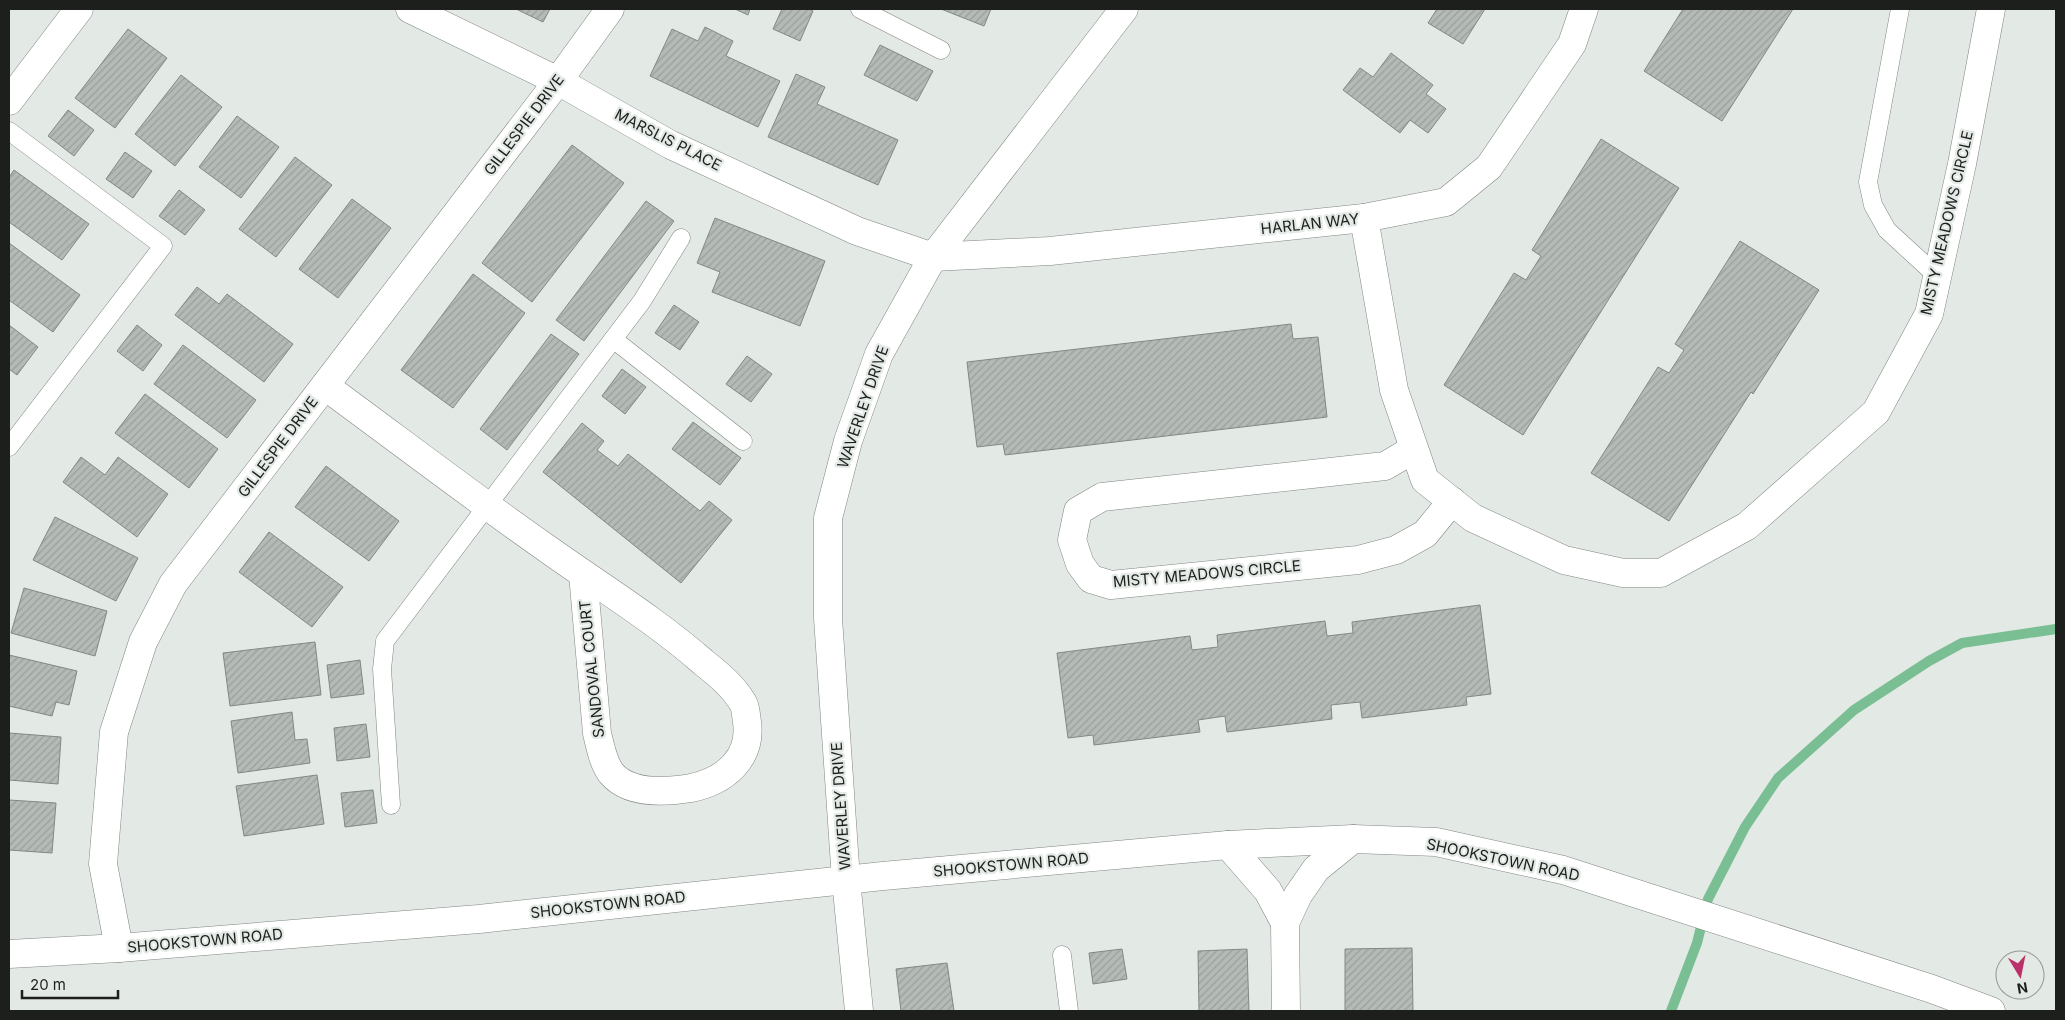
<svg xmlns="http://www.w3.org/2000/svg" width="2065" height="1020" font-family="Inter,sans-serif">
  <defs>
    <pattern id="building-hatch" width="6" height="6" patternUnits="userSpaceOnUse" patternTransform="scale(1.25)"><rect width="6" height="6" fill="#b4bab6"/><path d="M-1 1l2-2M0 6l6-6M5 7l2-2" fill="none" stroke="#9a9f9c"/></pattern>
  </defs>
  <rect width="100%" height="100%" fill="#e3e9e5"/>
  <g fill="none" stroke-linecap="round" stroke-linejoin="round">
    <path stroke="#7abe93" stroke-width="10" d="M1671,1011L1697,943L1708,899L1745,827L1778,778L1854,710L1929,661L1962,643L2056,629"/>
  </g>
  <g fill="url(#building-hatch)" stroke="#828884">
    <path d="M516,9H550L543,22Z"/>
    <path d="M735,9H750L748,15Z"/>
    <path d="M782,9H809L813,11L800,41L773,29Z"/>
    <path d="M941,9H991L984,26Z"/>
    <path d="M1437,9H1485L1463,44L1428,23Z"/>
    <path d="M1683,9H1793L1722,121L1644,71Z"/>
    <path d="M705,27L733,41L726,56L780,81L758,127L650,76L672,29L698,41Z"/>
    <path d="M128,29L167,58L115,128L75,98Z"/>
    <path d="M880,45L933,71L917,101L864,75Z"/>
    <path d="M1391,53L1433,85L1426,94L1446,109L1428,133L1410,120L1400,133L1343,90L1360,68L1373,77Z"/>
    <path d="M796,74L825,87L817,104L898,140L878,185L768,137Z"/>
    <path d="M181,75L222,107L175,166L135,134Z"/>
    <path d="M68,110L94,130L74,156L48,136Z"/>
    <path d="M237,116L279,147L241,198L199,167Z"/>
    <path d="M1601,139L1679,188L1523,435L1444,385L1514,273L1526,280L1541,256L1532,250Z"/>
    <path d="M572,145L624,183L532,302L482,263Z"/>
    <path d="M125,152L152,171L133,198L106,179Z"/>
    <path d="M295,157L332,185L276,257L239,229Z"/>
    <path d="M14,170L89,224L62,260L9,222V177Z"/>
    <path d="M179,190L205,210L185,235L159,216Z"/>
    <path d="M352,199L391,228L338,298L299,269Z"/>
    <path d="M646,201L674,221L584,341L556,320Z"/>
    <path d="M715,218L825,261L800,326L712,292L720,272L697,263Z"/>
    <path d="M1740,241L1819,290L1753,394L1751,392L1669,521L1591,473L1658,367L1669,373L1684,350L1675,344Z"/>
    <path d="M9,243L80,295L53,332L9,300Z"/>
    <path d="M473,274L525,313L453,408L401,370Z"/>
    <path d="M197,287L219,304L227,294L293,344L264,382L175,315Z"/>
    <path d="M674,305L699,322L680,350L655,333Z"/>
    <path d="M1291,324L1293,339L1318,337L1327,417L1005,455L1003,444L977,447L967,362Z"/>
    <path d="M9,325L38,347L17,375L9,369Z"/>
    <path d="M137,325L162,345L143,371L117,351Z"/>
    <path d="M551,334L579,354L507,450L480,429Z"/>
    <path d="M183,345L256,400L227,438L154,384Z"/>
    <path d="M747,356L772,374L751,402L726,384Z"/>
    <path d="M622,369L646,387L625,414L602,396Z"/>
    <path d="M145,394L218,449L189,488L115,433Z"/>
    <path d="M693,422L741,458L720,485L672,449Z"/>
    <path d="M582,423L604,441L597,450L618,466L628,454L700,511L709,501L732,520L681,583L543,472Z"/>
    <path d="M81,457L105,475L118,457L168,494L137,537L63,482Z"/>
    <path d="M326,466L399,521L369,561L295,507Z"/>
    <path d="M55,517L138,558L116,601L33,560Z"/>
    <path d="M269,532L343,587L312,627L239,572Z"/>
    <path d="M24,588L107,611L95,656L11,633Z"/>
    <path d="M1480,605L1491,694L1466,697L1467,705L1362,718L1360,702L1331,705L1332,719L1227,732L1225,716L1198,720L1200,732L1094,745L1093,735L1068,738L1057,653L1190,636L1192,650L1218,647L1217,635L1325,621L1327,636L1353,633L1352,622Z"/>
    <path d="M315,642L321,695L230,706L223,653Z"/>
    <path d="M9,655L77,671L69,705L56,702L52,716L9,706Z"/>
    <path d="M360,660L364,694L331,698L327,665Z"/>
    <path d="M292,712L295,740L307,739L310,763L238,773L231,721Z"/>
    <path d="M366,724L370,757L337,761L334,728Z"/>
    <path d="M9,733L61,737L58,784L9,780Z"/>
    <path d="M317,775L324,824L244,836L236,786Z"/>
    <path d="M373,790L377,823L345,827L341,793Z"/>
    <path d="M9,800L56,803L52,853L9,850Z"/>
    <path d="M1412,948L1413,1011H1345V949Z"/>
    <path d="M1122,949L1127,979L1093,984L1089,953Z"/>
    <path d="M1247,949L1249,1011H1199L1198,951Z"/>
    <path d="M947,963L954,1011H901L896,969Z"/>
  </g>
  <g fill="none" stroke-linecap="round" stroke-linejoin="round">
    <g stroke="#818682" stroke-width="19">
      <g id="lane">
        <path d="M860,9L941,50"/>
        <path d="M1900,9L1868,182L1873,205L1887,230L1937,276"/>
        <path d="M9,131L163,246L9,447"/>
        <path d="M613,339L743,441"/>
        <path d="M391,805L382,669L385,641L642,301L681,238"/>
        <path d="M1062,955L1069,1011"/>
      </g>
    </g>
    <g stroke="#818682" stroke-width="29">
      <g id="street">
        <path d="M410,9L558,81L671,145L857,231L933,257L1050,251L1364,218L1446,202L1489,167L1572,44L1584,9"/>
        <path d="M9,101L79,9"/>
        <path d="M1364,218L1394,390L1425,480L1473,518L1564,560L1623,573H1661L1747,526L1876,412L1929,314L1962,164L1991,9"/>
        <path d="M325,386C400,441 473,497 549,550C601,587 655,620 703,662C718,674 733,686 743,703C746,708 746,716 747,722C752,758 725,781 691,788C667,792 629,795 611,773C603,762 600,746 597,733L583,574"/>
        <path d="M1414,449L1385,466L1102,497L1078,511L1072,540L1080,564L1091,579L1111,585L1358,560L1396,550L1425,534L1452,501"/>
        <path d="M1228,845L1268,891L1285,923"/>
        <path d="M846,880L859,1011"/>
        <path d="M119,948L103,864L114,732L143,642L173,584L558,81L610,9"/>
        <path d="M1286,1011L1285,923L1298,895L1316,869L1353,839"/>
      </g>
    </g>
    <g stroke="#818682" stroke-width="29">
      <g id="secondary">
        <path d="M846,880L828,618V518L848,441L879,354L933,257L1124,9"/>
        <path d="M9,954L119,948L479,919L883,876L1228,845L1353,839L1436,842L1563,870L1932,989L1991,1011"/>
      </g>
    </g>
    <use href="#lane" stroke="#fff" stroke-width="18"/>
    <use href="#street" stroke="#fff" stroke-width="28"/>
    <use href="#secondary" stroke="#fff" stroke-width="28"/>
  </g>
  <g text-anchor="middle" stroke-width="4.5" stroke-linejoin="round" paint-order="stroke">
    <g font-size="15" fill="#1d1f1d" stroke="#e3e9e5">
      <text transform="translate(524 125) rotate(-53)" y="5">GILLESPIE DRIVE</text>
      <text transform="translate(668 140) rotate(27)" y="5">MARSLIS PLACE</text>
      <text transform="translate(1947 223) rotate(-77)" y="5">MISTY MEADOWS CIRCLE</text>
      <text transform="translate(1310 224) rotate(-6)" y="5">HARLAN WAY</text>
      <text transform="translate(863 407) rotate(-71)" y="5">WAVERLEY DRIVE</text>
      <text transform="translate(278 447) rotate(-53)" y="5">GILLESPIE DRIVE</text>
      <text transform="translate(1207 574) rotate(-5)" y="5">MISTY MEADOWS CIRCLE</text>
      <text transform="translate(592 669) rotate(-96)" y="5">SANDOVAL COURT</text>
      <text transform="translate(841 806) rotate(-94)" y="5">WAVERLEY DRIVE</text>
      <text transform="translate(1503 860) rotate(12)" y="5">SHOOKSTOWN ROAD</text>
      <text transform="translate(1011 865) rotate(-5)" y="5">SHOOKSTOWN ROAD</text>
      <text transform="translate(608 905) rotate(-6)" y="5">SHOOKSTOWN ROAD</text>
      <text transform="translate(205 941) rotate(-5)" y="5">SHOOKSTOWN ROAD</text>
    </g>
  </g>
  <rect width="2065" height="1020" fill="none" stroke="#1d1f1d" stroke-width="20"/>
  <g transform="translate(2020 975) rotate(170)"><circle r="24" fill="#e3e9e5" stroke="#949895"/>
  <path d="M0-4L9 19L0 12L-9 19Z" fill="#bb3068"/>
  <text y="-8" font-size="14" font-weight="bold" text-anchor="middle" fill="#1d1f1d">N</text>
  </g>
  <path d="M22 990v8h96v-8" fill="none" stroke="#1d1f1d" stroke-width="2.5"/>
  <text x="30" y="990" font-size="15" fill="#1d1f1d" stroke="#e3e9e5" stroke-width="4" paint-order="stroke">20 m</text>
</svg>
